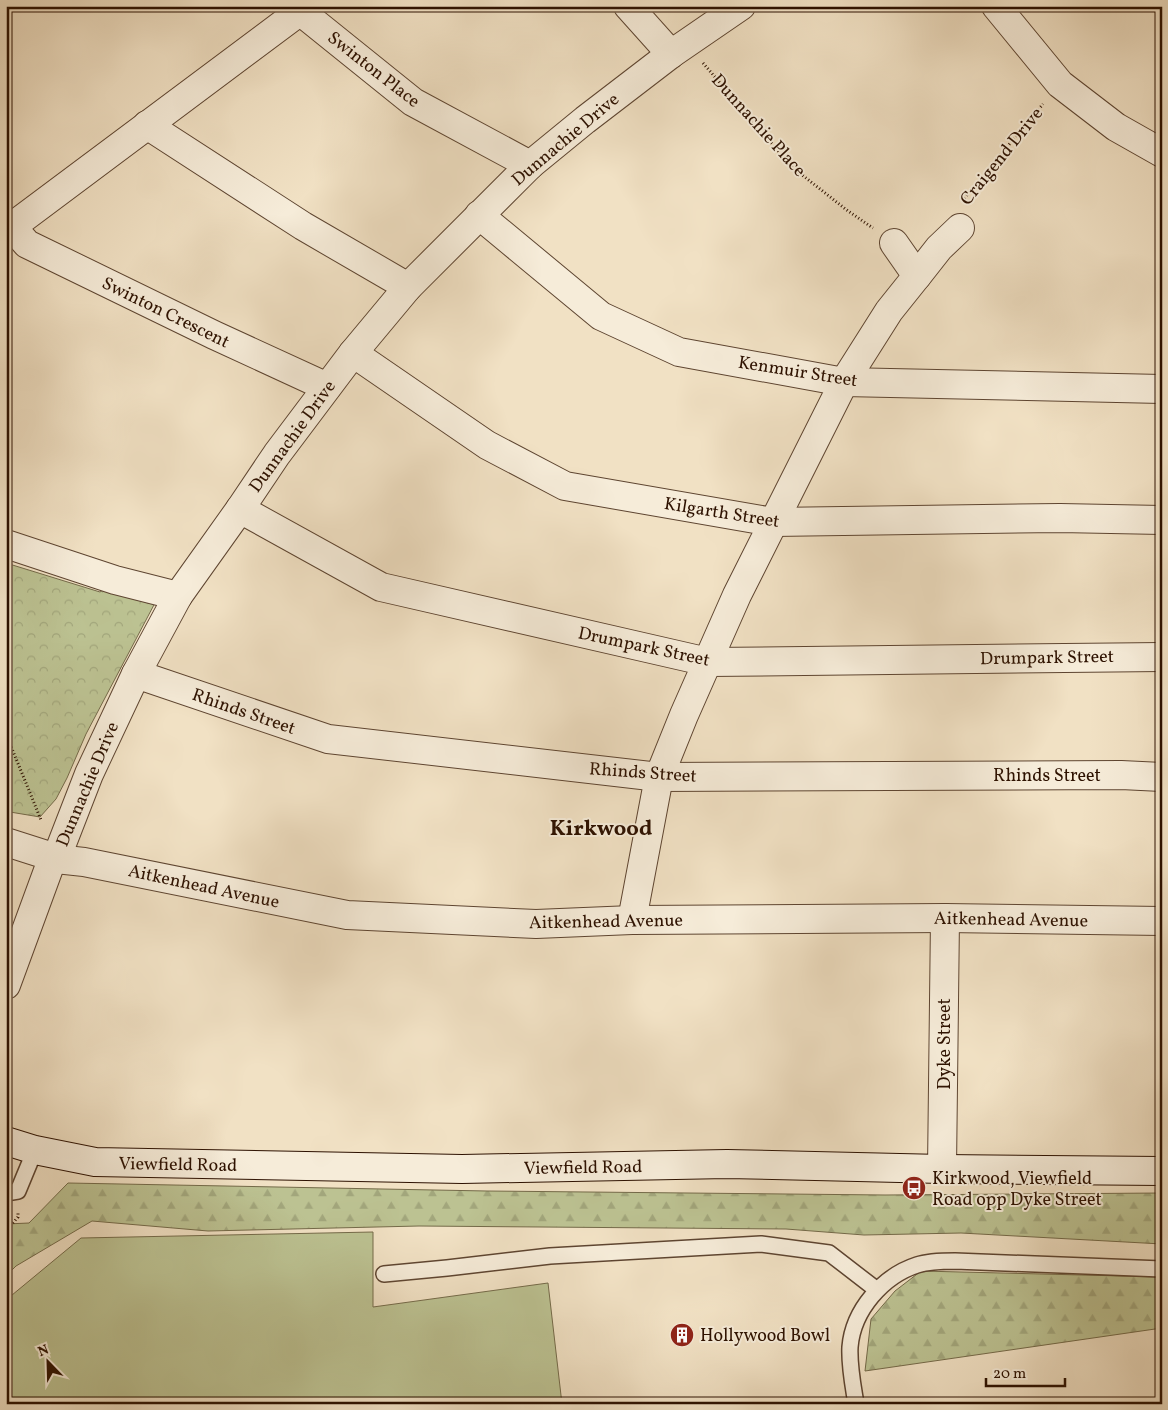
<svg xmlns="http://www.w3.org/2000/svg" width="1168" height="1410" font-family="Vollkorn,serif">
  <defs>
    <pattern id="forest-firs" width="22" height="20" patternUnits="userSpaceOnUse" patternTransform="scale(1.25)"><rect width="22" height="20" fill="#bcc292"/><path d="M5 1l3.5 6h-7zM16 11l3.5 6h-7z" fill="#a2a67c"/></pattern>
    <pattern id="park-crowns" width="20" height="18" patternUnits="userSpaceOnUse" patternTransform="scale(1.25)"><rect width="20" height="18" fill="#bcc292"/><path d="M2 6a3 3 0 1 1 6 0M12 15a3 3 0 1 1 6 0" fill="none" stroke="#a2a67c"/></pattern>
  </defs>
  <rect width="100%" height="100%" fill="#f1e1c4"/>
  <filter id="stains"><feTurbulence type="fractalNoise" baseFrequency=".004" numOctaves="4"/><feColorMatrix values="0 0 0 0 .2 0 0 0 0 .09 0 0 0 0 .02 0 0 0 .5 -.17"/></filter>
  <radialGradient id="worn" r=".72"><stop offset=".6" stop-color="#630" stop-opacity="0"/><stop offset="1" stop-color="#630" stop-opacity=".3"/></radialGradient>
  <path fill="#bcc292" stroke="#746a49" d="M373,1232V1307L548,1283L562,1404H6V1300L81,1238Z"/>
  <g fill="url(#forest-firs)" stroke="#746a49">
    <path d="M68,1183L487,1191L885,1195L1162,1193V1244L961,1233L864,1235L786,1229L419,1226L208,1231L92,1221L16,1266L6,1276V1224L29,1223Z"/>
    <path d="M921,1271L1162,1277V1328L865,1371L871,1319L895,1291Z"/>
  </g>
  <path fill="url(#park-crowns)" stroke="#746a49" d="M6,563L100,592L111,585L156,601L86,734L67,778L56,799L40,817L10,812L6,809Z"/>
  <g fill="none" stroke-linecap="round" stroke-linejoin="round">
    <g stroke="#5e4531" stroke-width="18">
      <g id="lane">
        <path d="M6,1193L18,1191L35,1150"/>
        <path d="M384,1274L447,1268L550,1256L761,1244L829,1253L877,1290"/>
        <path d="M856,1404C853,1385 849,1366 850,1347C853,1310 883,1276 917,1265C929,1261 943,1261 955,1261L1162,1269"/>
      </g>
    </g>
    <g stroke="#5e4531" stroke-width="30">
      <g id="street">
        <path d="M628,6L671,54"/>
        <path d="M996,6L1060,84L1116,127L1162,153"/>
        <path d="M300,11L413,102L530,165"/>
        <path d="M147,125L303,226L408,287"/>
        <path d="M479,215L601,316L679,352L844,382L1162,389"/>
        <path d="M12,227L27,244L214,335L327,387"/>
        <path d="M6,231L307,6"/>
        <path d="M917,276L939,248L960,228"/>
        <path d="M353,353L487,445L565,486L773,522L1060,518L1162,520"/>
        <path d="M240,509L381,587L708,662L1162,657"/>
        <path d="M6,544L115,580L178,596"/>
        <path d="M136,674L328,739L659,777L1121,775L1162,777"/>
        <path d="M6,842L53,857"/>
        <path d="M56,859L84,862L347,915L536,924L632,920L945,918L1162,921"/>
        <path d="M632,920L659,777L684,715L737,595L844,382L889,311L917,276L894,243"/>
        <path d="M6,985L53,857L56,859L89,774L136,674L178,596L240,509L277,454L353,353L408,287L530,165L585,120L671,54L741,6"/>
        <path d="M942,1169L945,918"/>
      </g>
    </g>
    <g stroke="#2d1100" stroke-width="30">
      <path id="secondary" d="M6,1141L35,1150L95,1162L462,1169L727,1164L942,1169L1162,1171"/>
    </g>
    <g stroke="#2d1100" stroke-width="3" stroke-dasharray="1 2.5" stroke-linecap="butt">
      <path d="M703,63L792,167L848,211L873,228"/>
      <path d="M962,201L1043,104"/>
      <path d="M6,734L41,820"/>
      <path d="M6,1231L18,1217V1211"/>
    </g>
    <use href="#lane" stroke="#f6ecd9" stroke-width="15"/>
    <use href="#street" stroke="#f6ecd9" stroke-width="28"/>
    <use href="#secondary" stroke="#f6ecd9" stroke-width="28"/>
  </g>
  <defs>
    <g id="bus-disc" transform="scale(1.25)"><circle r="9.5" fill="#8f2418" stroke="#f6ecd9"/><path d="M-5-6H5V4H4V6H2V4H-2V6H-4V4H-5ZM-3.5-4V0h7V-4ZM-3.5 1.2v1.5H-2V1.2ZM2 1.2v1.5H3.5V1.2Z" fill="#fff"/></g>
    <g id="building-disc" transform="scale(1.25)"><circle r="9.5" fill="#8f2418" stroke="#f6ecd9"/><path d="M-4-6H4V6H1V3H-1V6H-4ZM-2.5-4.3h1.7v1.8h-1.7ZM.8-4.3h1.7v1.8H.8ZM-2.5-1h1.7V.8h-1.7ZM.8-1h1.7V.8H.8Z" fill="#fff"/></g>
  </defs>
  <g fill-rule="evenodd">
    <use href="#bus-disc" x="914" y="1188"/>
    <use href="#building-disc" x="682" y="1335"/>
  </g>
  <g text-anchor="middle" stroke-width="4" stroke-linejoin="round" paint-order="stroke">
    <g font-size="18" fill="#2d1100" stroke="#f6ecd9">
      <text transform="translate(374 69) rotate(38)" y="6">Swinton Place</text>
      <text transform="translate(759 125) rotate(48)" y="6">Dunnachie Place</text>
      <text transform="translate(565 139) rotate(-40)" y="6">Dunnachie Drive</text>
      <text transform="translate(1001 156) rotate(-51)" y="6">Craigend Drive</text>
      <text transform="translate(166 312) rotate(26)" y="6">Swinton Crescent</text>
      <text transform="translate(798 371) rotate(9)" y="6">Kenmuir Street</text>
      <text transform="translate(292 436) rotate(-54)" y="6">Dunnachie Drive</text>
      <text transform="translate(722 512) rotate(9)" y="6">Kilgarth Street</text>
      <text transform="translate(644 646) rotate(12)" y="6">Drumpark Street</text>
      <text transform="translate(1047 657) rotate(-1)" y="6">Drumpark Street</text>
      <text transform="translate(244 711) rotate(19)" y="6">Rhinds Street</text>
      <text transform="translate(643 772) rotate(4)" y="6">Rhinds Street</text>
      <text x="1047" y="781">Rhinds Street</text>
      <text transform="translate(87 784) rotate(-67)" y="6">Dunnachie Drive</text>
      <text transform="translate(204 886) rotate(12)" y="6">Aitkenhead Avenue</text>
      <text transform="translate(1011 919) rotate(1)" y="6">Aitkenhead Avenue</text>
      <text transform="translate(606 921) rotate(-1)" y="6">Aitkenhead Avenue</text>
      <text transform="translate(944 1044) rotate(-90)" y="6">Dyke Street</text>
      <text transform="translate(178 1164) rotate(1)" y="6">Viewfield Road</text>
      <text transform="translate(583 1167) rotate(-1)" y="6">Viewfield Road</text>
    </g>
    <g font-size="18" fill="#2d1100" stroke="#f6ecd9" text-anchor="start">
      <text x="932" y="1184">Kirkwood, Viewfield<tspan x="932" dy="21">Road opp Dyke Street</tspan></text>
      <text x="700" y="1341">Hollywood Bowl</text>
    </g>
    <g font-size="22" font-weight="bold" fill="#2d1100" stroke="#f6ecd9">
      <text x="601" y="835">Kirkwood</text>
    </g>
  </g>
  <rect width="1168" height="1410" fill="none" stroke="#f1e1c4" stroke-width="25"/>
  <rect x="8" y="8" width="1153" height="1395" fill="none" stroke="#2d1100" stroke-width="2.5"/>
  <rect x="12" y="12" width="1143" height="1385" fill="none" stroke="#2d1100"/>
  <g transform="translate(48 1362) rotate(337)" stroke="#f6ecd9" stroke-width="4" paint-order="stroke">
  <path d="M0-4L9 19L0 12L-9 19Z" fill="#2d1100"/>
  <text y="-8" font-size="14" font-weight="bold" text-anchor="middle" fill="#2d1100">N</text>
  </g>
  <path d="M986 1378v8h79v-8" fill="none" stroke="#2d1100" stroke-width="2.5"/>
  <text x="993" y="1378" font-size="15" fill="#2d1100" stroke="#f6ecd9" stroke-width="4" paint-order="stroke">20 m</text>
  <rect width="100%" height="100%" filter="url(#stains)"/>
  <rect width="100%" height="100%" fill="url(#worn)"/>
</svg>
